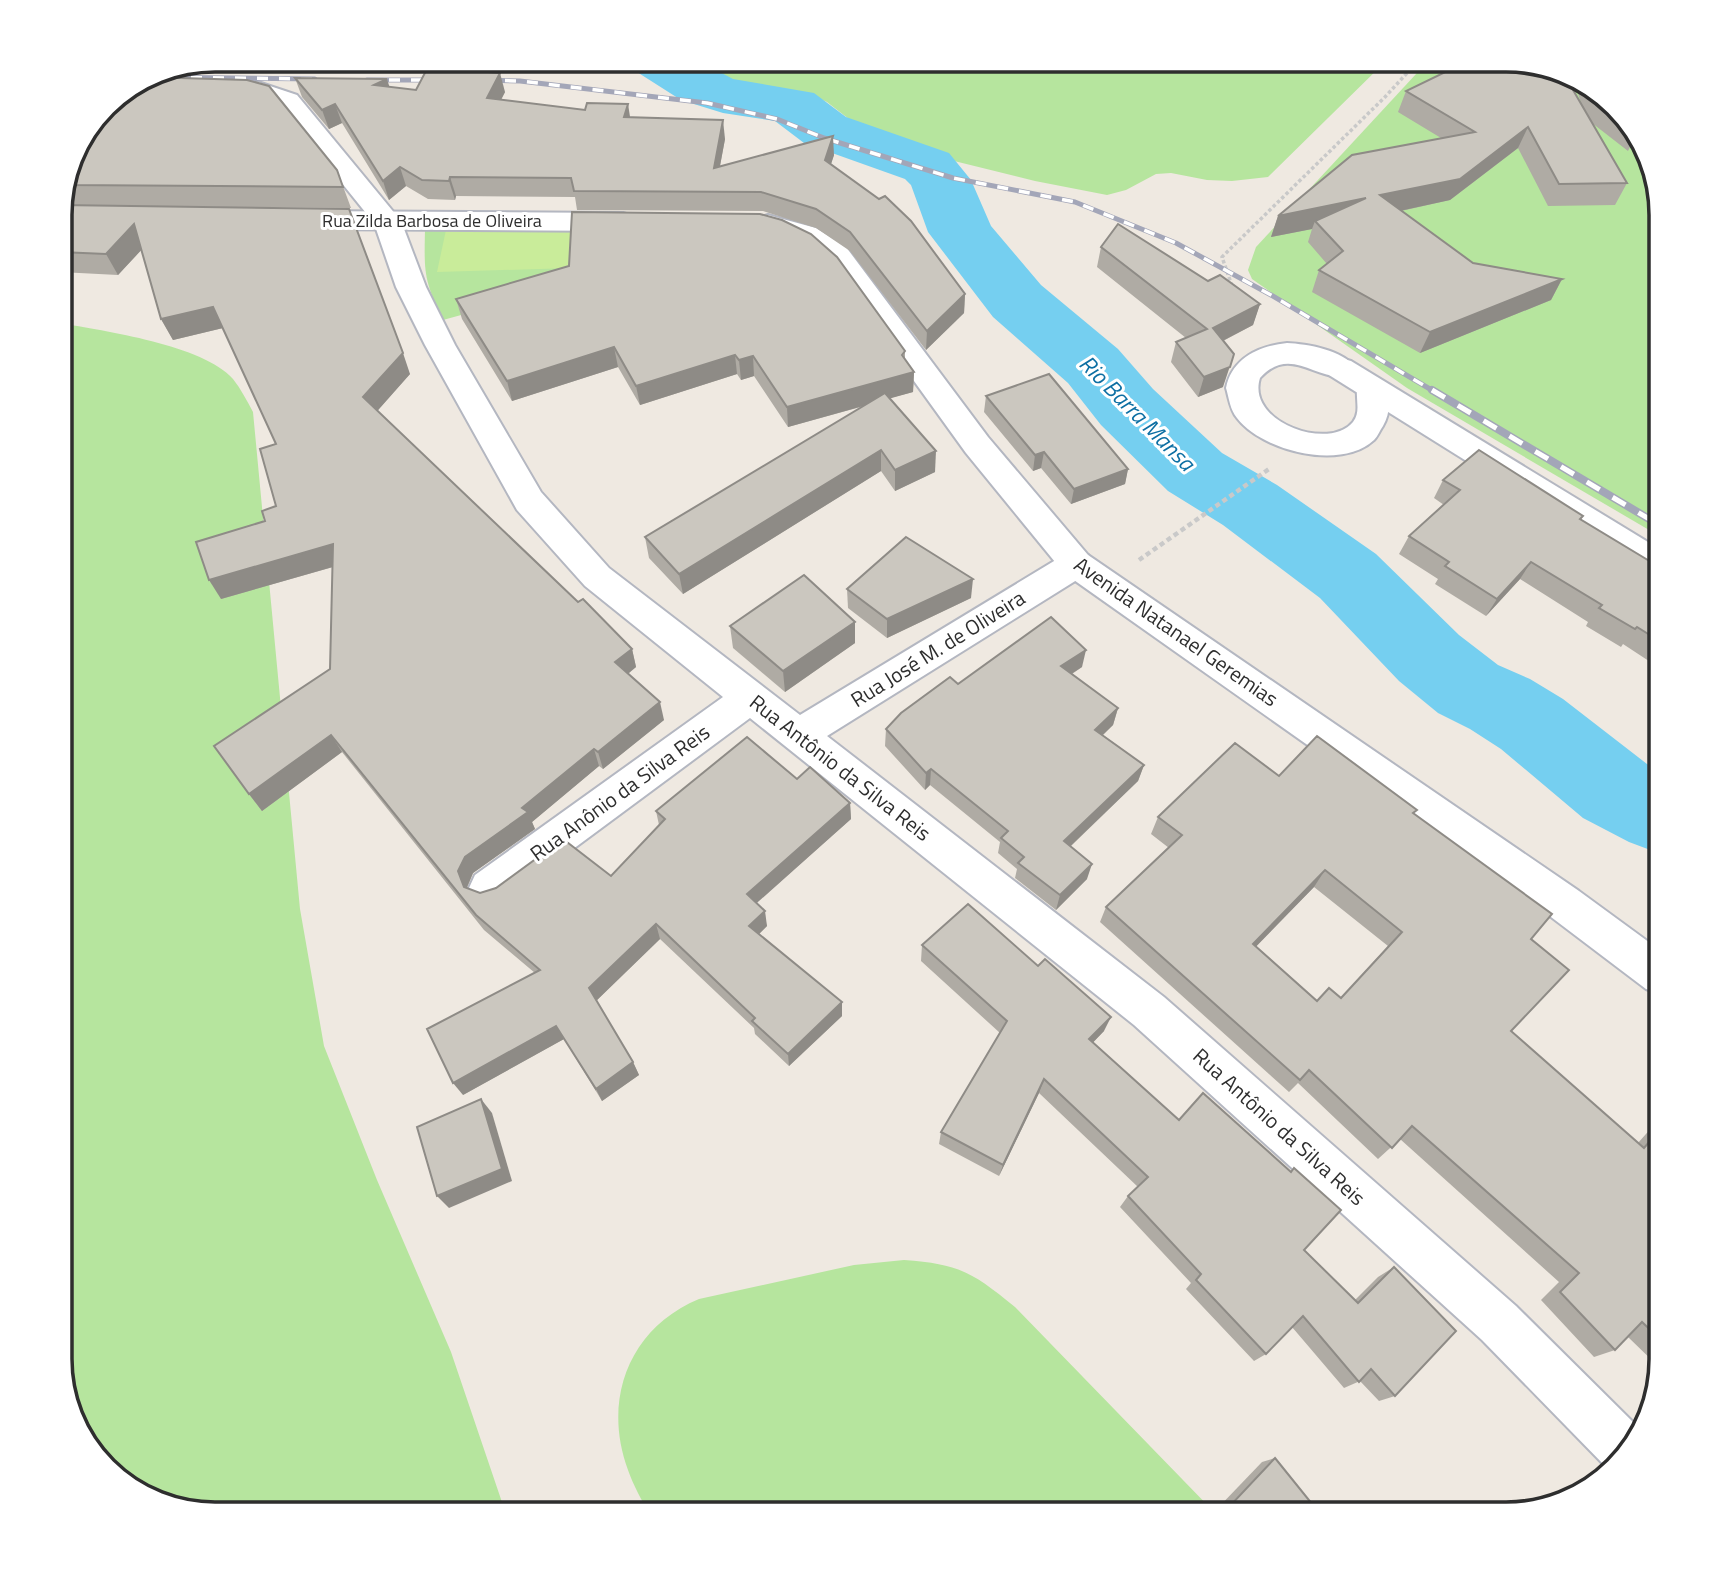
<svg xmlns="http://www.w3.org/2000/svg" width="1721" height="1574" font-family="'Titillium Web',sans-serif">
  <rect width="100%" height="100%" fill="#efe9e1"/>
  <g fill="#b6e59e">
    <path d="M268,60H378C344,67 301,73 268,60Z"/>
    <path d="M671,60H1387L1268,177L1232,181L1207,180L1171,173L1156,174L1126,190L1107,195L1035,181L938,157L867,133L827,102L812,95L719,84L701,78Z"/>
    <path d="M1429,60H1507L1566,71L1616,105L1650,155L1661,205V537L1407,388L1252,279L1248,270L1256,247Z"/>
    <path d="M576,227L569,285L443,320C424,281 424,273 425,230Z"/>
    <path d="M60,323C104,331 204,345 233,379C241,389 247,401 253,412L300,909L324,1046L377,1180L451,1352L506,1514H215L155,1503L105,1469L71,1419L60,1369Z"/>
    <path d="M904,1260C959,1264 972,1272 1015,1307L1216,1514H649C642,1500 633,1485 628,1470C602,1400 629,1328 699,1299L854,1265Z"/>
  </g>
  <path fill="#c9ec9a" d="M576,227L571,268L437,272L446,230Z"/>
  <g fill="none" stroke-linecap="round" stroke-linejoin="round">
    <path fill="#75cff0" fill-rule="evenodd" d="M628,60H697L733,79L814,93L846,117L949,153L971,180L991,226L1041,285L1118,349L1153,389L1222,453L1277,485L1376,554L1459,635L1498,665L1530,679L1563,699L1647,764L1661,772V854L1629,842L1583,818L1501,749L1470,729L1438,713L1399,681L1320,598L1223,525L1168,491L1101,425L1068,383L993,317L928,232L911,185L905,179L804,143L775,121L723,113L681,100L637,72Z"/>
    <g stroke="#b4b7c1" stroke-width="4">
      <g id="street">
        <path d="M141,81L258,82L297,95L401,221L426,287L455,345L541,492L609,568L800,715L1064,555L1076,551L1088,555L1093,564L1088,573L827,736L1164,997L1516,1306L1642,1431L1616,1469L1609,1470L1482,1340L1134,1025L750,718L503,901L489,906L475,901L469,888L475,875L723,697L585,586L517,510L425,345L396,287L374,223L279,105L256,98L120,94Z"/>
        <path d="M1287,343C1307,344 1344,350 1355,368L1351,375C1318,385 1292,343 1260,378C1246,423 1330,451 1353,422C1363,409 1352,394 1360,381L1371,377L1382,381C1391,395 1391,412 1383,426C1380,430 1378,436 1374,440C1341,471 1262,451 1237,418C1230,410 1229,398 1226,388C1232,358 1259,346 1287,343Z"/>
      </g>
    </g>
    <g stroke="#b4b7c1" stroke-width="4">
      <g id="secondary">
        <path d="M302,211L623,213L633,216L637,222L633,228L623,231L302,229L292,226L288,220L292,214Z"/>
        <path d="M768,215L816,228L846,247L988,437L1088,555L1579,891L1661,951V994L1646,989L1551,917L1064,573L966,453L826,259L796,240L758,230L754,224L758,218Z"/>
        <path d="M1340,358L1351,361L1661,550V579L1649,575L1329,375L1325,368L1329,361Z"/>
      </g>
    </g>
    <path stroke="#c9c9c9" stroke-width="3.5" stroke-dasharray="3.5 2.5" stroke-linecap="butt" d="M1232,286L1222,257L1385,97L1419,60"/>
    <path stroke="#c9c9c9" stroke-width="4.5" stroke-dasharray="5 3.5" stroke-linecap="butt" d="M1139,560L1269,469"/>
    <use href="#street" fill="#fff" fill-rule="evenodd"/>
    <use href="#secondary" fill="#fff" fill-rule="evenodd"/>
    <g stroke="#a3a6b8" stroke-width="5">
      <g id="rail-far1">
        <path d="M147,77L315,79"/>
        <path d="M367,80H441"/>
        <path d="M483,80L520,81L707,103L777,119L824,138L953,178L1075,202L1176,243L1271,295L1435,392"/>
      </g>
    </g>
    <g stroke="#a3a6b8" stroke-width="8">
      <path id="rail" d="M1432,390L1661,526"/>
    </g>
    <use href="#rail-far1" stroke="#fff" stroke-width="3.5" stroke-dasharray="11" stroke-linecap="butt"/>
    <use href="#rail" stroke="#fff" stroke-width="5" stroke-dasharray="15" stroke-linecap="butt"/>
  </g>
  <g fill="#afaba4" fill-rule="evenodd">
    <path d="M1464,60H1507L1582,106L1572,75L1616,105L1636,135L1628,151L1592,123L1627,183L1615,205L1548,206L1518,148L1450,200L1401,211L1473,263L1562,279L1551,300L1420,353L1312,292L1319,270L1327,264L1308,242L1312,229L1271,237L1278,216L1441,138L1398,112L1406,91L1463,63Z"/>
    <path d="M295,78L416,90L505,92L501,100L630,117L725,139L720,166L834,155L831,164L965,294L964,313L926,350L850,251L816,228L763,211L577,210L575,197L456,196L455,200L428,199L406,186L389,200L342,123L329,129L302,97Z"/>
    <path d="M76,146L337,170L351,208L110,206L410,374L377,411L578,602L632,649L636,667L628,674L664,720L603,769L599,766L532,822L535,829L473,873L467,888L480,893L611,876L659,825L656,811L797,779L850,803L851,819L756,903L767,926L759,934L842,1016L789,1066L755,1034L754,1028L660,939L596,1001L633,1062L639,1075L602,1101L564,1039L463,1095L535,973L484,930L342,752L262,811L249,794L330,669L333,567L221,599L265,521L276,506V444L223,328L173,340L161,319L142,249L118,275L60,272V204Z"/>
    <path d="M1101,247L1208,281L1260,304L1253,325L1223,341V387L1198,397L1171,362L1176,342L1186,338L1097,267Z"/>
    <path d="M456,299L905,351V359L914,372L913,392L890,398L935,472L895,491L881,471L683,594L649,558L645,537L864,406L788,427L754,376L741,380L737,374L640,405L618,367L512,401L462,319Z"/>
    <path d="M1661,360V421H1660L1648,398Z"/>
    <path d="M986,396L1128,469L1125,484L1071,504L1041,468L1033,471L984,412Z"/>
    <path d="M1443,480L1583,516L1581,520L1661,568V669L1623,644L1621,647L1586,626L1588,622L1520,579L1486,616L1435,584L1438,579L1399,554L1409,536L1444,505L1434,498Z"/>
    <path d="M847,589L971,598L887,638L848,608Z"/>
    <path d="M855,622V643L785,692L733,648L730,626Z"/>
    <path d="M1082,667L1072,674L1118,708L1113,725L1103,735L1144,765L1138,781L1070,847L1087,879L1056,910L1015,878L1017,869L998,853L1000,842L930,785L925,790L885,746L886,729L958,684Z"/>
    <path d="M1279,776L1414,814L1531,939L1511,1031L1638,1143L1661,1117L1662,1359L1660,1368L1628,1337L1615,1350L1594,1357L1541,1300L1559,1282L1400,1139L1378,1159L1298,1083L1289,1092L1100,922L1106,907L1169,848L1151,834L1158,817ZM1314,887L1388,946L1341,998L1317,1001L1256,946Z"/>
    <path d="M922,945L1104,1031L1093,1042L1355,1300L1378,1277L1394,1267L1395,1396L1379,1401L1360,1381L1344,1388L1292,1327L1266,1354L1254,1361L1186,1289L1191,1283L1120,1207L1128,1196L1138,1187L1039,1093L999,1176L939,1144L941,1132L1000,1033L921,961Z"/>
    <path d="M1661,1054V1067L1655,1061Z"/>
    <path d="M1275,1458L1321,1515H1217L1215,1511L1262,1462Z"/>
  </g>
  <g fill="#8e8b86">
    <path d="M500,73L505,92L492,117L487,98Z"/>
    <path d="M387,79L393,98L374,85Z"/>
    <path d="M335,104L342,123L329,129L322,110Z"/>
    <path d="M628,104L631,123L624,117Z"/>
    <path d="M723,120L725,139L716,187L714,168Z"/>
    <path d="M1528,127L1518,148L1450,200L1372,217L1380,195Z"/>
    <path d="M833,136L834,155L826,179L825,160Z"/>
    <path d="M400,167L406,186L389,200L383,181Z"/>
    <path d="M450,177L456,196L455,200L449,181Z"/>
    <path d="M1366,198L1315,221L1312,229L1271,237L1278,216Z"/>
    <path d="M134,224L146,245L118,275L106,254Z"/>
    <path d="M1562,279L1551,300L1420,353L1430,332Z"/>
    <path d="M965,294L964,313L926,350L927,331Z"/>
    <path d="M1260,304L1253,325L1207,349L1213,328Z"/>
    <path d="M213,307L223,328L173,340L161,319Z"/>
    <path d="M614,347L618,367L512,401L507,381Z"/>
    <path d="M403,353L410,374L372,417L363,397Z"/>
    <path d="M1234,354L1223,387L1198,397L1204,377Z"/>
    <path d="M735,355L737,374L640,405L636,386Z"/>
    <path d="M753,356L754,376L741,380L739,360Z"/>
    <path d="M914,372L913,392L788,427L787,407Z"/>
    <path d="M881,450V471L683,594L679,574Z"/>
    <path d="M936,451L935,472L895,491V470Z"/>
    <path d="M1044,452L1041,468L1033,471L1035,455Z"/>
    <path d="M1128,469L1125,484L1071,504L1074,489Z"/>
    <path d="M333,544L343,564L221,599L209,580Z"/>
    <path d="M1531,562L1520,579L1486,616L1497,599Z"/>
    <path d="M973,579L971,598L887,638V619Z"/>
    <path d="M855,622V643L785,692L783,671Z"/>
    <path d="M632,649L636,667L620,680L615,662Z"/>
    <path d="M1086,650L1082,667L1057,683L1061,666Z"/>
    <path d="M660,702L664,720L603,769L598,752Z"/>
    <path d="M1118,708L1113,725L1091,746L1095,730Z"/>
    <path d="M331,735L342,752L262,811L249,794Z"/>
    <path d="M594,749L599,766L532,822L535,829L473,873L467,887L473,902L464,887L458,871L465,857L522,808Z"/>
    <path d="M1144,765L1138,781L1059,857L1064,841Z"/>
    <path d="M931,769L930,785L925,790L926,773Z"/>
    <path d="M850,803L851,819L749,910L747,894Z"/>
    <path d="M1092,864L1087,879L1056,910L1060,895Z"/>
    <path d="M1325,870L1314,887L1244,959L1253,944Z"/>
    <path d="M765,911L767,926L752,941L749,926Z"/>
    <path d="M656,924L660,939L595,1002L589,988Z"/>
    <path d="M842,1002V1016L789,1066L788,1054Z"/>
    <path d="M1111,1017L1104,1031L1083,1053L1089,1039Z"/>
    <path d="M556,1026L564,1039L463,1095L453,1083Z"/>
    <path d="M633,1062L639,1075L602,1101L596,1089Z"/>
    <path d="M1044,1079L1039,1093L999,1176L1003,1165Z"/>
    <path d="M481,1099L492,1113L512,1181L449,1208L437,1196Z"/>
  </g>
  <g fill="#cbc7bf" stroke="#8e8b86" stroke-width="2" fill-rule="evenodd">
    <path d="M1470,60H1507L1562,71L1627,183L1559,184L1528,127L1460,179L1380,195L1473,263L1562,279L1430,332L1319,270L1343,251L1315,221L1366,198L1278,216L1352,155L1475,132L1406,91Z"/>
    <path d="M428,67L500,73L487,98L585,110L587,103L628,104L624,117L723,120L714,168L833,136L825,160L879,199L885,196L911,221L965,294L927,331L850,232L816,209L761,192L574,191L571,178L450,177L449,181L422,180L400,167L383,181L335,104L322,110L295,78L387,79L374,85L416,90Z"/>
    <path d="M147,77L247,80L269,86L337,170L343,187L65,185L76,146L112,98Z"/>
    <path d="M1591,88L1616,105L1631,127L1596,101Z"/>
    <path d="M60,205L349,209L403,353L363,397L578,602L583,599L632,649L615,662L660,702L598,752L594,749L522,808L528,812L465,857L458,871L464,887L480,893L496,888L563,839L611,876L665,819L656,811L747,737L797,779L810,767L850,803L747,894L765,911L749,926L842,1002L788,1054L752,1021L755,1018L656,924L589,988L633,1062L596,1089L556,1026L453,1083L427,1029L540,970L476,915L331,735L249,794L214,746L330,669L333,544L209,580L196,542L265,521L262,511L276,506L260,449L276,444L213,307L161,319L134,224L106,254L60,252Z"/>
    <path d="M572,212L760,214L782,220L811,234L837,257L905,351L902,355L914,372L787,407L753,356L739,360L735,355L636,386L614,347L507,381L456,299L569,266Z"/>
    <path d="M1118,224L1208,281L1220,275L1260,304L1213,328L1234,354L1230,367L1204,377L1176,342L1207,329L1101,247Z"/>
    <path d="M1049,374L1128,469L1074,489L1044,452L1035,455L986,396Z"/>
    <path d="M885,393L936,451L895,470L881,450L679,574L645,537Z"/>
    <path d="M1479,450L1583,516L1580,519L1661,568V642L1637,627L1635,629L1599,608L1602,605L1531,562L1497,599L1445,566L1449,562L1409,536L1460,490L1443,480Z"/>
    <path d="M906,537L973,579L887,619L847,589Z"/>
    <path d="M804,575L855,622L783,671L730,626Z"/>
    <path d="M1051,617L1086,650L1061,666L1118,708L1095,730L1144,765L1064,841L1092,864L1060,895L1018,863L1024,857L1001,838L1008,831L931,769L926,773L886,729L901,713L950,677L958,684Z"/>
    <path d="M1317,736L1417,810L1413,813L1552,914L1531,939L1569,970L1511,1031L1644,1148L1661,1128L1662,1341L1642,1322L1615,1350L1560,1292L1579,1273L1412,1126L1392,1148L1309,1070L1300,1080L1106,907L1182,835L1158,817L1235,743L1279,776ZM1325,870L1402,932L1341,998L1329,988L1317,1001L1253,944Z"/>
    <path d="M968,904L1038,966L1045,959L1111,1017L1089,1039L1179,1120L1203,1093L1291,1172L1294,1168L1341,1210L1304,1250L1358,1303L1394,1267L1456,1331L1395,1396L1371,1369L1359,1382L1303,1316L1266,1354L1196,1280L1201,1274L1128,1196L1148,1177L1044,1079L1003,1165L941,1132L1007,1021L922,945Z"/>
    <path d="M481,1099L502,1169L437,1196L417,1127Z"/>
    <path d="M1275,1458L1321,1515H1231L1227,1509Z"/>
  </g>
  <g text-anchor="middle" stroke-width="6" stroke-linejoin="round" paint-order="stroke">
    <g font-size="18" fill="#2e2e2e" stroke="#fff">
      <text x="432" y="227">Rua Zilda Barbosa de Oliveira</text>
    </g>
    <g font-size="21" fill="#2e2e2e" stroke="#fff">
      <text transform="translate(1176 632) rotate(35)" y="7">Avenida Natanael Geremias</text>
      <text transform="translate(938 649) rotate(-32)" y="7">Rua José M. de Oliveira</text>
      <text transform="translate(840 768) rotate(38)" y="7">Rua Antônio da Silva Reis</text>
      <text transform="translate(620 793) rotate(-36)" y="7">Rua Anônio da Silva Reis</text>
      <text transform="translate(1279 1127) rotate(42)" y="7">Rua Antônio da Silva Reis</text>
    </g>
    <g font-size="23" font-style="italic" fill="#0d6fa3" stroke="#fff">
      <text transform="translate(1137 413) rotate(45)" y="8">Rio Barra Mansa</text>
    </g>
  </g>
  <path d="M0 0H1721V1574H0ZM215 72H1506A143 143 0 0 1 1649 215V1359A143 143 0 0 1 1506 1502H215A143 143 0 0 1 72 1359V215A143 143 0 0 1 215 72Z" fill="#fff" fill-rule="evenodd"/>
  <path fill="none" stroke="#2e2e2e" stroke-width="3.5" d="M215 72H1506A143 143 0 0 1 1649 215V1359A143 143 0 0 1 1506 1502H215A143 143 0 0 1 72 1359V215A143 143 0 0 1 215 72Z"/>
</svg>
